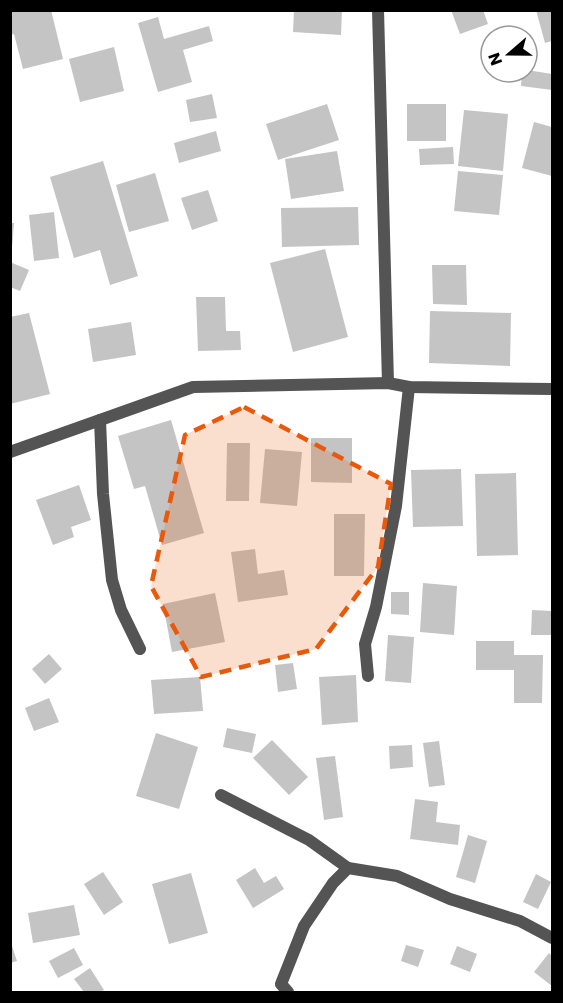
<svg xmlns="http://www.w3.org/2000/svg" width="563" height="1003" font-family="Poppins,sans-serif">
  <rect width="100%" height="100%" fill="#fff"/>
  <g fill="#c4c4c4">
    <path d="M10,10H51L63,59L23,69L14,34L10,35Z"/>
    <path d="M294,10H342L341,35L293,32Z"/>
    <path d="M451,10H483L488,24L460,34Z"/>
    <path d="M536,10H552V41L545,43Z"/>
    <path d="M158,17L164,39L209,26L213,41L183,50L192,82L158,92L138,23Z"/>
    <path d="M114,47L124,91L80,102L69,59Z"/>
    <path d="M527,70L552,74V90L521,86L522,72H527Z"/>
    <path d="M212,94L217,118L190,122L186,100Z"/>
    <path d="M327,104L339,140L278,160L266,124Z"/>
    <rect x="407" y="104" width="39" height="37"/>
    <path d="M464,110L508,114L503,171L458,166Z"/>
    <path d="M534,122L552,127V176L522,168Z"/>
    <path d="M216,131L221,151L179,163L174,143Z"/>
    <path d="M453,147L454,164L420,165L419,149Z"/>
    <path d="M337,151L344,191L291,199L285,159Z"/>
    <path d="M103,161L138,276L110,285L100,250L74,258L50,177Z"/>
    <path d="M458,171L503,175L499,215L454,211Z"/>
    <path d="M155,173L169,221L129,232L116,185Z"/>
    <path d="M208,190L218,221L192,230L181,198Z"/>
    <path d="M358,207L359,245L282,247L281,208Z"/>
    <path d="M54,212L59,258L34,261L29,215Z"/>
    <path d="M10,223H14L12,248H10Z"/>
    <path d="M325,249L348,337L293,352L270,263Z"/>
    <path d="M10,262L29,270L20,291L10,287Z"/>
    <path d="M432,265H466L467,305L433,304Z"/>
    <path d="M196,297H225L226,331H240L241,350L198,351Z"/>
    <path d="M430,311L511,313L510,366L429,363Z"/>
    <path d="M29,313L50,394L10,404V317Z"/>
    <path d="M131,322L136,355L93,362L88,329Z"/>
    <path d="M171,420L204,533L162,545L145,486L134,489L118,436Z"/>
    <path d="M311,438H352V483L311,482Z"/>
    <path d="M227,443H250L249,501H226Z"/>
    <path d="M265,449L302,452L297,506L260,503Z"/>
    <path d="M461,469L463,526L413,527L411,470Z"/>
    <path d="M516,473L518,555L477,556L475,474Z"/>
    <path d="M79,485L91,520L71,527L74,537L53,545L36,500Z"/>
    <path d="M334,514H365L364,576H334Z"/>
    <path d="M255,549L258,574L284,570L288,595L238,602L231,552Z"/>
    <path d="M423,583L457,586L454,635L420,632Z"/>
    <path d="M391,592H409V615L391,614Z"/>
    <path d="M215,593L225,642L172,652L163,604Z"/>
    <path d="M532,610L552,611V635H531Z"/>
    <path d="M388,635L414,637L411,683L385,681Z"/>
    <path d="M476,641H514V655H543L542,703H514V670H476Z"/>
    <path d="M49,654L62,669L45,684L32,669Z"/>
    <path d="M293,663L297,689L278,692L275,665Z"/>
    <path d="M356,675L358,722L322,725L319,677Z"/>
    <path d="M200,677L203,711L154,714L151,680Z"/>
    <path d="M49,698L59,722L34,731L25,708Z"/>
    <path d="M227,728L256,734L252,753L223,747Z"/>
    <path d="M156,733L198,747L179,809L136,796Z"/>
    <path d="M272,740L308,777L289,795L253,758Z"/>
    <path d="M439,741L445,785L429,787L423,743Z"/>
    <path d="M412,745L413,767L390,769L389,746Z"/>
    <path d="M335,756L343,817L324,820L316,758Z"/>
    <path d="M415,799L438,802L436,822L460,825L458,845L410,839Z"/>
    <path d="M468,835L487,841L475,883L456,877Z"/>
    <path d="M255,868L264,883L276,876L284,889L253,908L236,880Z"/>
    <path d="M103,872L123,902L104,915L84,884Z"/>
    <path d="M191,873L208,933L169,944L152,884Z"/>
    <path d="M536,874L551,882L538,909L523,902Z"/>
    <path d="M74,905L80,935L33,943L28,913Z"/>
    <path d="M10,940L17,961L10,963Z"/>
    <path d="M406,945L424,950L418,967L401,961Z"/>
    <path d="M457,946L477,954L470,972L450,964Z"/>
    <path d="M74,948L83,965L58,978L49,961Z"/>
    <path d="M549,953L552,956V986L534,972Z"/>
    <path d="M90,968L104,990L100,992H84L74,979Z"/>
  </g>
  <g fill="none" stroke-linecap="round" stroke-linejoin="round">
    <g stroke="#545454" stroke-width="12">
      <path d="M378,10L388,383"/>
      <path d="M100,420L103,494L112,580L121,610L140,649"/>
      <path d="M10,452L193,387L388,383L409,387L552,389"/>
      <path d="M368,676L365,644L376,607L396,506L409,387"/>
      <path d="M221,795L309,840L348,868"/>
      <path d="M288,992L281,984L304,926L333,883L348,868L397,876L450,899L520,921L552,938"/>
    </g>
  </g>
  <path fill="#e8590c" fill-opacity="0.2" stroke="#e8590c" stroke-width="4.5" stroke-dasharray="12 8" stroke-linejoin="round" d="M244,407L391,484L378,567L316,649L201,677L151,586L185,435Z"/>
  <rect width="563" height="1003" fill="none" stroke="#000000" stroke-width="24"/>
  <g transform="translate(509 54) rotate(250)"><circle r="28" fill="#ffffff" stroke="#999999" stroke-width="1.5"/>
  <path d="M0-4.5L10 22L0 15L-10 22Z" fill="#000000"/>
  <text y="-9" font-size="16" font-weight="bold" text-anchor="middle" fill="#000000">N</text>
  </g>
</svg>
